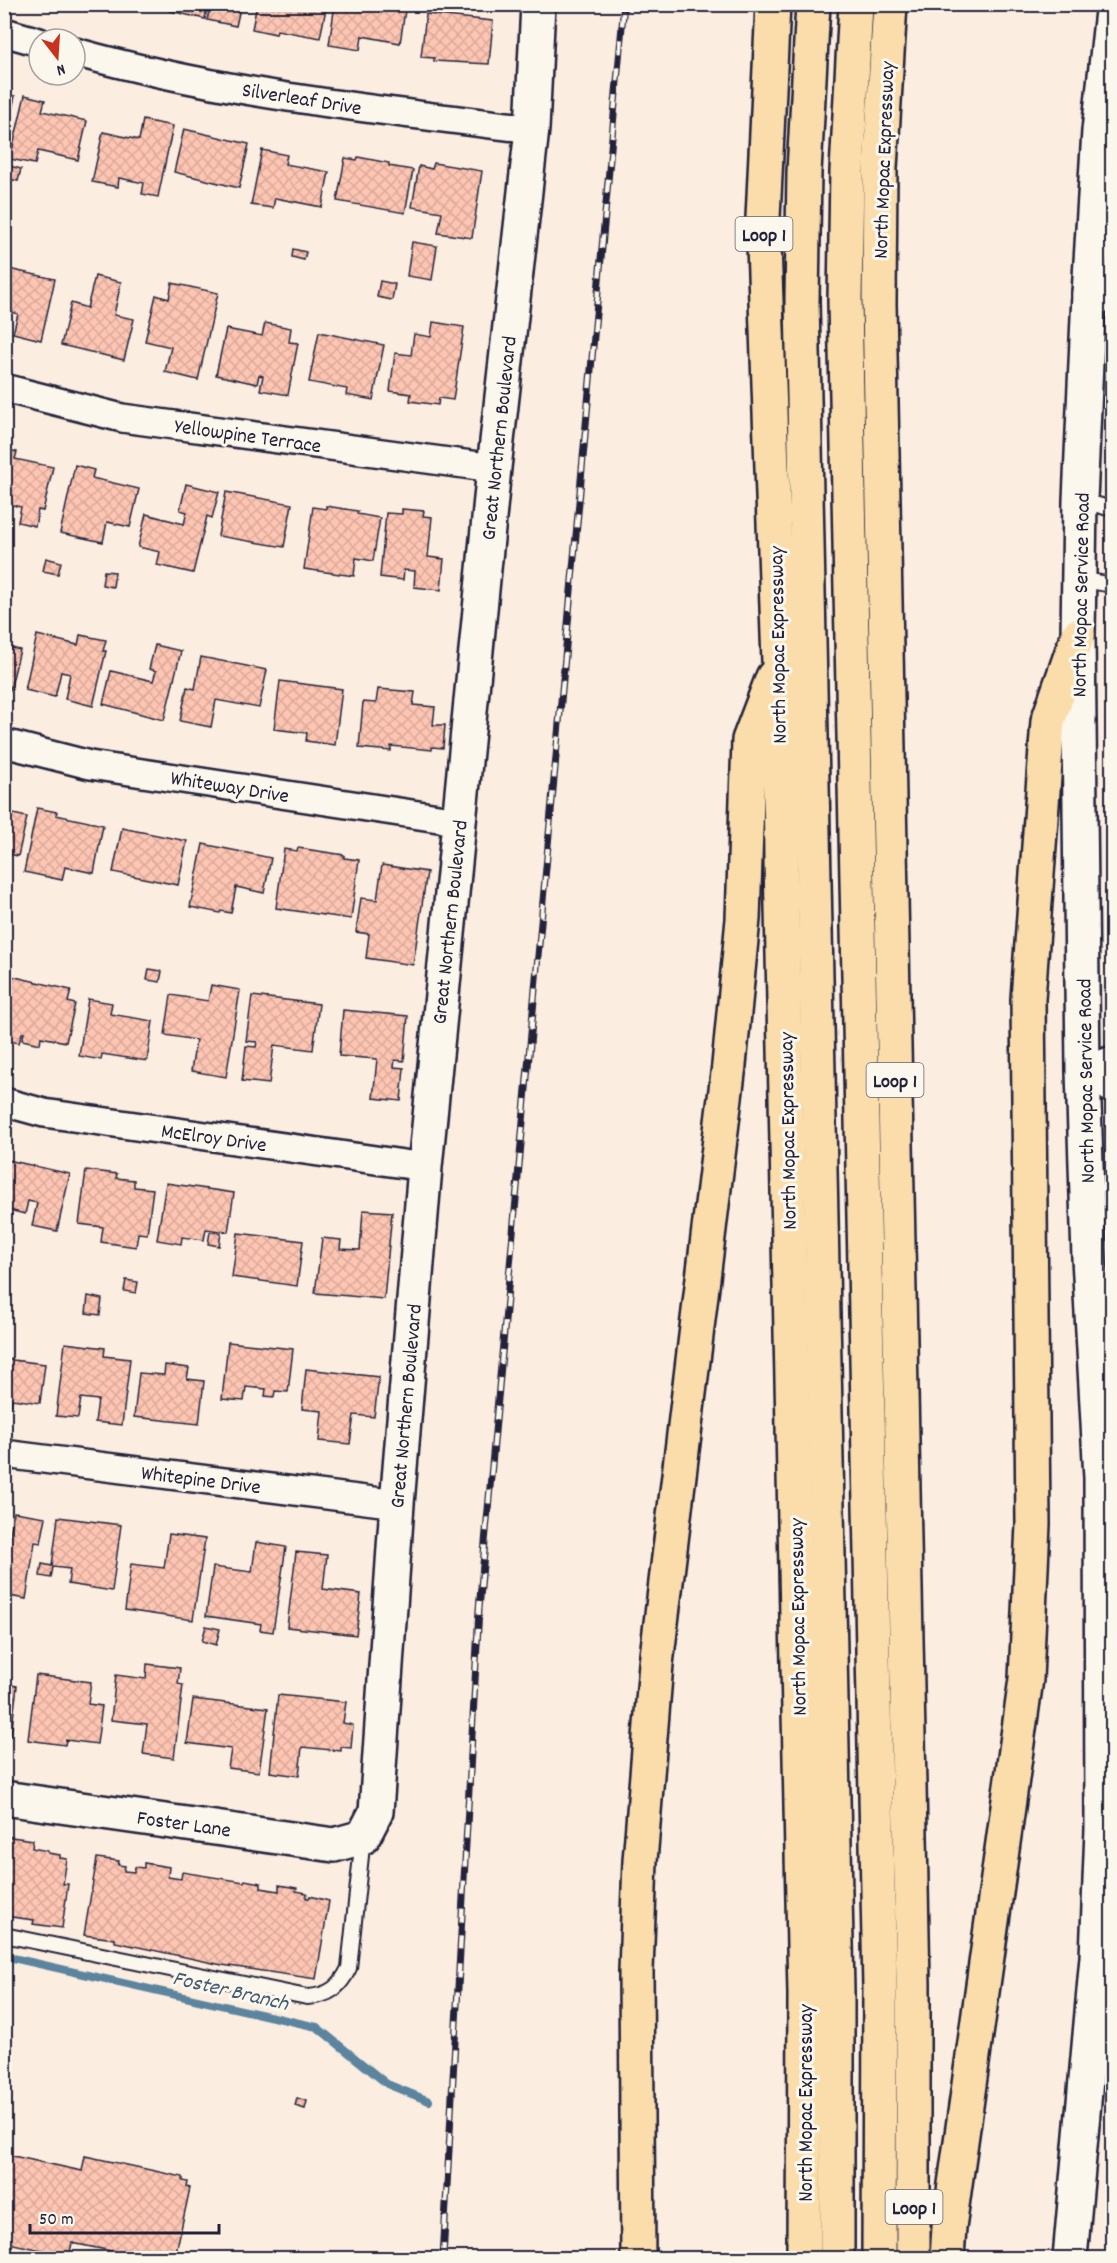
<svg xmlns="http://www.w3.org/2000/svg" width="1117" height="2263" font-family="Dekko,sans-serif">
  <defs>
    <pattern id="building-cross-hatch" width="8" height="8" patternUnits="userSpaceOnUse" patternTransform="scale(1.5)"><rect width="8" height="8" fill="#fdc5b2"/><path d="M0 0l8 8M0 8l8-8" fill="none" stroke="#d9a99a"/></pattern>
  </defs>
  <rect width="100%" height="100%" fill="#fbede0"/>
  <filter id="ink" filterUnits="userSpaceOnUse"><feTurbulence type="fractalNoise" baseFrequency=".0167" numOctaves="2"/><feDisplacementMap in="SourceGraphic" scale="12" xChannelSelector="R" yChannelSelector="G"/><feConvolveMatrix kernelMatrix="1 2 1 2 8 2 1 2 1" color-interpolation-filters="sRGB"/></filter>
  <g filter="url(#ink)">
    <g fill="none" stroke-linecap="round" stroke-linejoin="round">
      <path stroke="#5b849f" stroke-width="8" d="M4,1956L317,2027L387,2084L429,2101"/>
    </g>
    <g fill="url(#building-cross-hatch)" stroke="#22223b" stroke-width="1.5">
      <path d="M172,4H208L205,19L170,11Z"/>
      <path d="M211,4H241L236,26L207,20Z"/>
      <path d="M257,4H327L320,38L277,30L276,34L252,29Z"/>
      <path d="M335,4H406L400,43L362,36L360,50L329,45Z"/>
      <path d="M426,14L493,21L489,64L434,61V58L421,57Z"/>
      <path d="M4,94L15,96L5,140H4Z"/>
      <path d="M25,95L45,100L42,111L87,121L78,160L38,151L35,164L10,159Z"/>
      <path d="M143,120L173,126L158,197L142,194L144,183L119,178L118,187L92,182L103,132L139,140Z"/>
      <path d="M184,129L249,144L239,188L174,172Z"/>
      <path d="M262,150L287,155L285,164L329,172L322,207L275,198L273,208L251,205Z"/>
      <path d="M358,157L389,163V166L413,170L405,213L337,201L345,158L357,160Z"/>
      <path d="M434,163L482,171L472,238L438,233L442,212L412,207L419,166L432,169Z"/>
      <path d="M6,165L21,169L18,181L4,178Z"/>
      <path d="M412,242L437,246L432,280L407,276Z"/>
      <path d="M293,249L306,252L304,260L292,257Z"/>
      <path d="M4,268L55,279L41,340L13,333L18,314L9,311L4,330Z"/>
      <path d="M95,276L121,282L114,315L134,319L124,360L61,345L71,303L87,308Z"/>
      <path d="M380,281L395,284L392,300L377,297Z"/>
      <path d="M172,283L218,293L198,380L165,372L171,347L145,341L156,295L169,299Z"/>
      <path d="M433,322L464,327L453,400L439,398L438,405L410,401L411,394L390,391L395,353L411,355L414,334L431,337Z"/>
      <path d="M265,323L291,328L289,342L298,343L288,395L260,390L263,376L259,375L257,384L216,375L226,329L262,336Z"/>
      <path d="M319,332L384,345L373,400L346,395L347,389L309,382Z"/>
      <path d="M4,449L17,452L15,459L53,467L43,511L38,510L35,526L18,522L21,507L4,503Z"/>
      <path d="M75,465L94,470L92,478L139,489L130,527L107,522L103,542L60,533Z"/>
      <path d="M186,484L219,492L212,518L207,516L193,573L157,565L160,552L138,547L146,514L184,524L187,512L180,510Z"/>
      <path d="M226,492L292,504L284,547L218,536Z"/>
      <path d="M326,506L358,511L357,514L380,518L373,561L356,558L354,576L304,569L313,507L326,509Z"/>
      <path d="M402,509L424,511L423,516L432,517L428,557L444,559L441,590L414,587L415,571L404,570L403,580L380,577L386,513L402,514Z"/>
      <path d="M46,558L61,562L58,574L43,571Z"/>
      <path d="M104,571L115,572L113,587L102,585Z"/>
      <path d="M37,635L78,645L80,635L106,640L103,651H106L93,706L65,699L70,674L61,672L55,697L25,690Z"/>
      <path d="M155,645L181,651L164,720L103,704L111,671L153,681L156,671L149,669Z"/>
      <path d="M4,646L20,650L10,690L4,689Z"/>
      <path d="M201,657L267,670L259,708L216,700L211,727L180,721L187,687L195,689Z"/>
      <path d="M280,681L342,689L335,745L306,741L307,733L274,729Z"/>
      <path d="M378,689L415,692L413,705L435,707L433,725H445L443,748L432,747V750L391,746V751L359,748L363,702L376,703Z"/>
      <path d="M37,808L57,812L56,815L103,825L94,873L65,867L62,880L24,872Z"/>
      <path d="M4,812L27,817L18,856L4,853Z"/>
      <path d="M122,828L187,841L178,885L113,872Z"/>
      <path d="M203,844L271,858L264,893L236,887L231,913L221,911L220,913L190,907Z"/>
      <path d="M298,848L344,855V858L359,860L351,919L276,908L284,849L297,851Z"/>
      <path d="M382,865L427,872L413,965L366,958L369,934L356,932L361,898L377,900Z"/>
      <path d="M149,969L162,971L160,982L147,980Z"/>
      <path d="M11,976L71,990L68,1002L75,1004L66,1042L41,1037L40,1044L22,1040L24,1033H22L19,1043L4,1040V1003Z"/>
      <path d="M211,985L240,990L226,1077L191,1071L196,1040L165,1035L171,995L208,1001Z"/>
      <path d="M252,996L319,1004L313,1050L274,1045L269,1084L242,1081L246,1046L256,1047L257,1042L246,1041Z"/>
      <path d="M88,999L112,1003L110,1014L153,1021L147,1061L102,1054L101,1060L79,1056Z"/>
      <path d="M343,1010L408,1016L404,1061L395,1060L394,1067L404,1068L401,1101L373,1098L377,1059L339,1056Z"/>
      <path d="M8,1160L70,1174L57,1231L32,1226L37,1203L28,1201L25,1214L5,1209L8,1194H4V1175Z"/>
      <path d="M86,1170L117,1174L116,1178L134,1180V1187L153,1189L147,1234L138,1233L136,1247L101,1242L103,1227L79,1224Z"/>
      <path d="M166,1183L234,1193L228,1232L206,1229L204,1240L182,1237L181,1244L157,1240Z"/>
      <path d="M363,1210L392,1212L384,1299L315,1293L322,1238L341,1240L340,1249L360,1250Z"/>
      <path d="M210,1232L221,1233L219,1246L208,1244Z"/>
      <path d="M238,1233L303,1241L297,1286L232,1277Z"/>
      <path d="M126,1280L138,1282L136,1293L124,1291Z"/>
      <path d="M88,1296L102,1299L100,1315L86,1313Z"/>
      <path d="M228,1342L293,1349L288,1392L275,1391L274,1397L265,1396L266,1389L246,1387L244,1401L222,1399Z"/>
      <path d="M65,1343L105,1348L104,1356L130,1359L122,1425L95,1422L98,1400L81,1398L78,1418L56,1416Z"/>
      <path d="M4,1359L45,1364L40,1403L12,1399L11,1406L4,1405Z"/>
      <path d="M165,1365L189,1368L187,1379L204,1381L199,1424L134,1417L139,1373L164,1375Z"/>
      <path d="M306,1369L379,1377L374,1417L354,1415L350,1444L319,1441L322,1411L302,1409Z"/>
      <path d="M14,1512L46,1517L41,1543L35,1542L26,1599L4,1595V1546H8Z"/>
      <path d="M58,1517L121,1525L112,1591L68,1584L70,1569L53,1567L51,1578L40,1576L42,1564L52,1566Z"/>
      <path d="M169,1534L205,1539L193,1620L125,1610L131,1564L164,1568Z"/>
      <path d="M256,1542L286,1547L273,1632L260,1630L261,1624L206,1616L213,1567L252,1572Z"/>
      <path d="M296,1552L327,1555L323,1589L361,1594L356,1635L287,1627Z"/>
      <path d="M206,1626L220,1629L216,1645L202,1641Z"/>
      <path d="M147,1664L180,1668L178,1684L183,1685L174,1758L143,1754L147,1724L111,1720L116,1675L146,1679Z"/>
      <path d="M36,1675L91,1682L88,1704L102,1706L97,1744L66,1740L65,1745L28,1740Z"/>
      <path d="M4,1684L17,1686L11,1736H4Z"/>
      <path d="M278,1695L346,1702L343,1723L353,1725L351,1748L341,1747V1751L302,1747L299,1776L270,1772Z"/>
      <path d="M193,1699L268,1708L259,1772L228,1768L231,1749L187,1743Z"/>
      <path d="M4,1836L33,1840L32,1848L48,1851V1853L60,1855V1858L67,1859L63,1884H68L62,1928L33,1924L34,1920L4,1916Z"/>
      <path d="M97,1858L119,1861L118,1865L125,1866L124,1871L134,1872L135,1867L144,1868V1863L169,1867L168,1877L181,1879L182,1872L244,1882L245,1880L261,1883V1888L279,1891V1885L297,1888L296,1891L307,1893L306,1898H309L310,1896L329,1901L316,1979L222,1965L115,1942V1939L84,1935Z"/>
      <path d="M297,2098L307,2101L305,2109L295,2106Z"/>
      <path d="M4,2154L82,2171L85,2156L183,2177V2181L188,2182L187,2187L190,2188L175,2257L145,2258L72,2243L69,2256L4,2242Z"/>
    </g>
    <g fill="none" stroke-linecap="round" stroke-linejoin="round">
      <g stroke="#22223b" stroke-width="18">
        <g id="service">
          <path d="M1080,500L1112,509"/>
          <path d="M1079,579L1112,585"/>
          <path d="M4,1935L307,1997C329,1996 340,1987 349,1968L363,1837"/>
        </g>
      </g>
      <g stroke="#22223b" stroke-width="32">
        <g id="minor">
          <path d="M4,32L39,42"/>
          <path d="M75,52C224,94 378,110 532,129"/>
          <path d="M4,388L122,418L494,468"/>
          <path d="M4,743L90,765L458,821"/>
          <path d="M1083,1071L1112,1089"/>
          <path d="M1083,1071L1112,1060"/>
          <path d="M4,1102L44,1113L425,1167"/>
          <path d="M4,1454L397,1504"/>
        </g>
      </g>
      <g stroke="#22223b" stroke-width="38">
        <g id="tertiary">
          <path d="M1089,294L1112,296"/>
          <path d="M4,1798L334,1845L363,1837L376,1812L397,1504L425,1167L494,468L532,129L538,4"/>
        </g>
      </g>
      <g stroke="#22223b" stroke-width="38">
        <path id="secondary" d="M1070,2258L1097,1957L1102,1829L1101,1478L1089,1258L1083,1071L1078,635L1080,500L1089,294L1099,131L1112,11"/>
      </g>
      <g stroke="#22223b" stroke-width="38">
        <g id="motorway">
          <path d="M773,4L763,218L779,662L781,860L805,1994L804,2258"/>
          <path d="M813,4L804,172L802,301L837,1991V2258"/>
          <path d="M856,4L847,171L845,301L880,1988L879,2258"/>
          <path d="M890,4L880,168L879,304L913,1984V2258"/>
          <path d="M638,2258L636,1971L640,1861L656,1664L729,1065L743,919L749,740L773,677"/>
          <path d="M947,2258L949,2227L1026,1679L1033,1524L1028,999L1048,721L1078,635"/>
        </g>
      </g>
      <use href="#service" stroke="#fbf7ec" stroke-width="14"/>
      <use href="#minor" stroke="#fbf7ec" stroke-width="27"/>
      <use href="#tertiary" stroke="#fbf7ec" stroke-width="33"/>
      <use href="#secondary" stroke="#fbf7ec" stroke-width="33"/>
      <use href="#motorway" stroke="#faddab" stroke-width="33"/>
      <g stroke="#22223b" stroke-width="7">
        <path id="rail" d="M443,2258L479,1609L624,4"/>
      </g>
      <use href="#rail" stroke="#fbf7ec" stroke-width="4.5" stroke-dasharray="14" stroke-linecap="butt"/>
    </g>
  </g>
  <g text-anchor="middle" stroke-width="6" stroke-linejoin="round" paint-order="stroke">
    <g fill="#fbf7ec" stroke="#636270" stroke-width="1.5">
      <rect x="735.5" y="217" width="57" height="34" rx="4.5"/>
      <rect x="866.5" y="1063" width="57" height="34" rx="4.5"/>
      <rect x="885.5" y="2190" width="57" height="34" rx="4.5"/>
    </g>
    <g font-size="20" font-weight="bold" fill="#22223b">
      <text x="764" y="241">Loop 1</text>
      <text x="895" y="1087">Loop 1</text>
      <text x="914" y="2214">Loop 1</text>
    </g>
    <g font-size="21" fill="#22223b" stroke="#fbf7ec">
      <text transform="translate(302 98) rotate(9)" y="7">Silverleaf Drive</text>
      <text transform="translate(883 160) rotate(-88)" y="7">North Mopac Expressway</text>
      <text transform="translate(248 435) rotate(8)" y="7">Yellowpine Terrace</text>
      <text transform="translate(498 438) rotate(-84)" y="7">Great Northern Boulevard</text>
      <text transform="translate(1080 595) rotate(-89)" y="7">North Mopac Service Road</text>
      <text transform="translate(777 645) rotate(-91)" y="7">North Mopac Expressway</text>
      <text transform="translate(230 786) rotate(9)" y="7">Whiteway Drive</text>
      <text transform="translate(449 922) rotate(-84)" y="7">Great Northern Boulevard</text>
      <text transform="translate(1085 1081) rotate(-91)" y="7">North Mopac Service Road</text>
      <text transform="translate(787 1131) rotate(-91)" y="7">North Mopac Expressway</text>
      <text transform="translate(214 1137) rotate(8)" y="7">McElroy Drive</text>
      <text transform="translate(405 1406) rotate(-85)" y="7">Great Northern Boulevard</text>
      <text transform="translate(201 1479) rotate(7)" y="7">Whitepine Drive</text>
      <text transform="translate(797 1617) rotate(-91)" y="7">North Mopac Expressway</text>
      <text transform="translate(184 1823) rotate(8)" y="7">Foster Lane</text>
      <text transform="translate(805 2103) rotate(-90)" y="7">North Mopac Expressway</text>
    </g>
    <g font-size="22" font-style="italic" fill="#435b75" stroke="#fbf7ec">
      <text transform="translate(231 1989) rotate(13)" y="8">Foster Branch</text>
    </g>
  </g>
  <rect width="1117" height="2263" fill="none" stroke="#fbf7ec" stroke-width="24"/>
  <rect x="12" y="12" width="1093" height="2239" fill="none" stroke="#22223b" stroke-width="2" filter="url(#ink)"/>
  <g transform="translate(57 57) rotate(163)"><circle r="28" fill="#fbf7ec" stroke="#a4a2a5" stroke-width="1.5"/>
  <path d="M0-4.5L10 22L0 15L-10 22Z" fill="#c8321e"/>
  <text y="-9" font-size="16" font-weight="bold" text-anchor="middle" fill="#22223b">N</text>
  </g>
  <path d="M30 2224v9h189v-9" fill="none" stroke="#22223b" stroke-width="3"/>
  <text x="39" y="2224" font-size="18" fill="#22223b" stroke="#fbf7ec" stroke-width="4.5" paint-order="stroke">50 m</text>
</svg>
